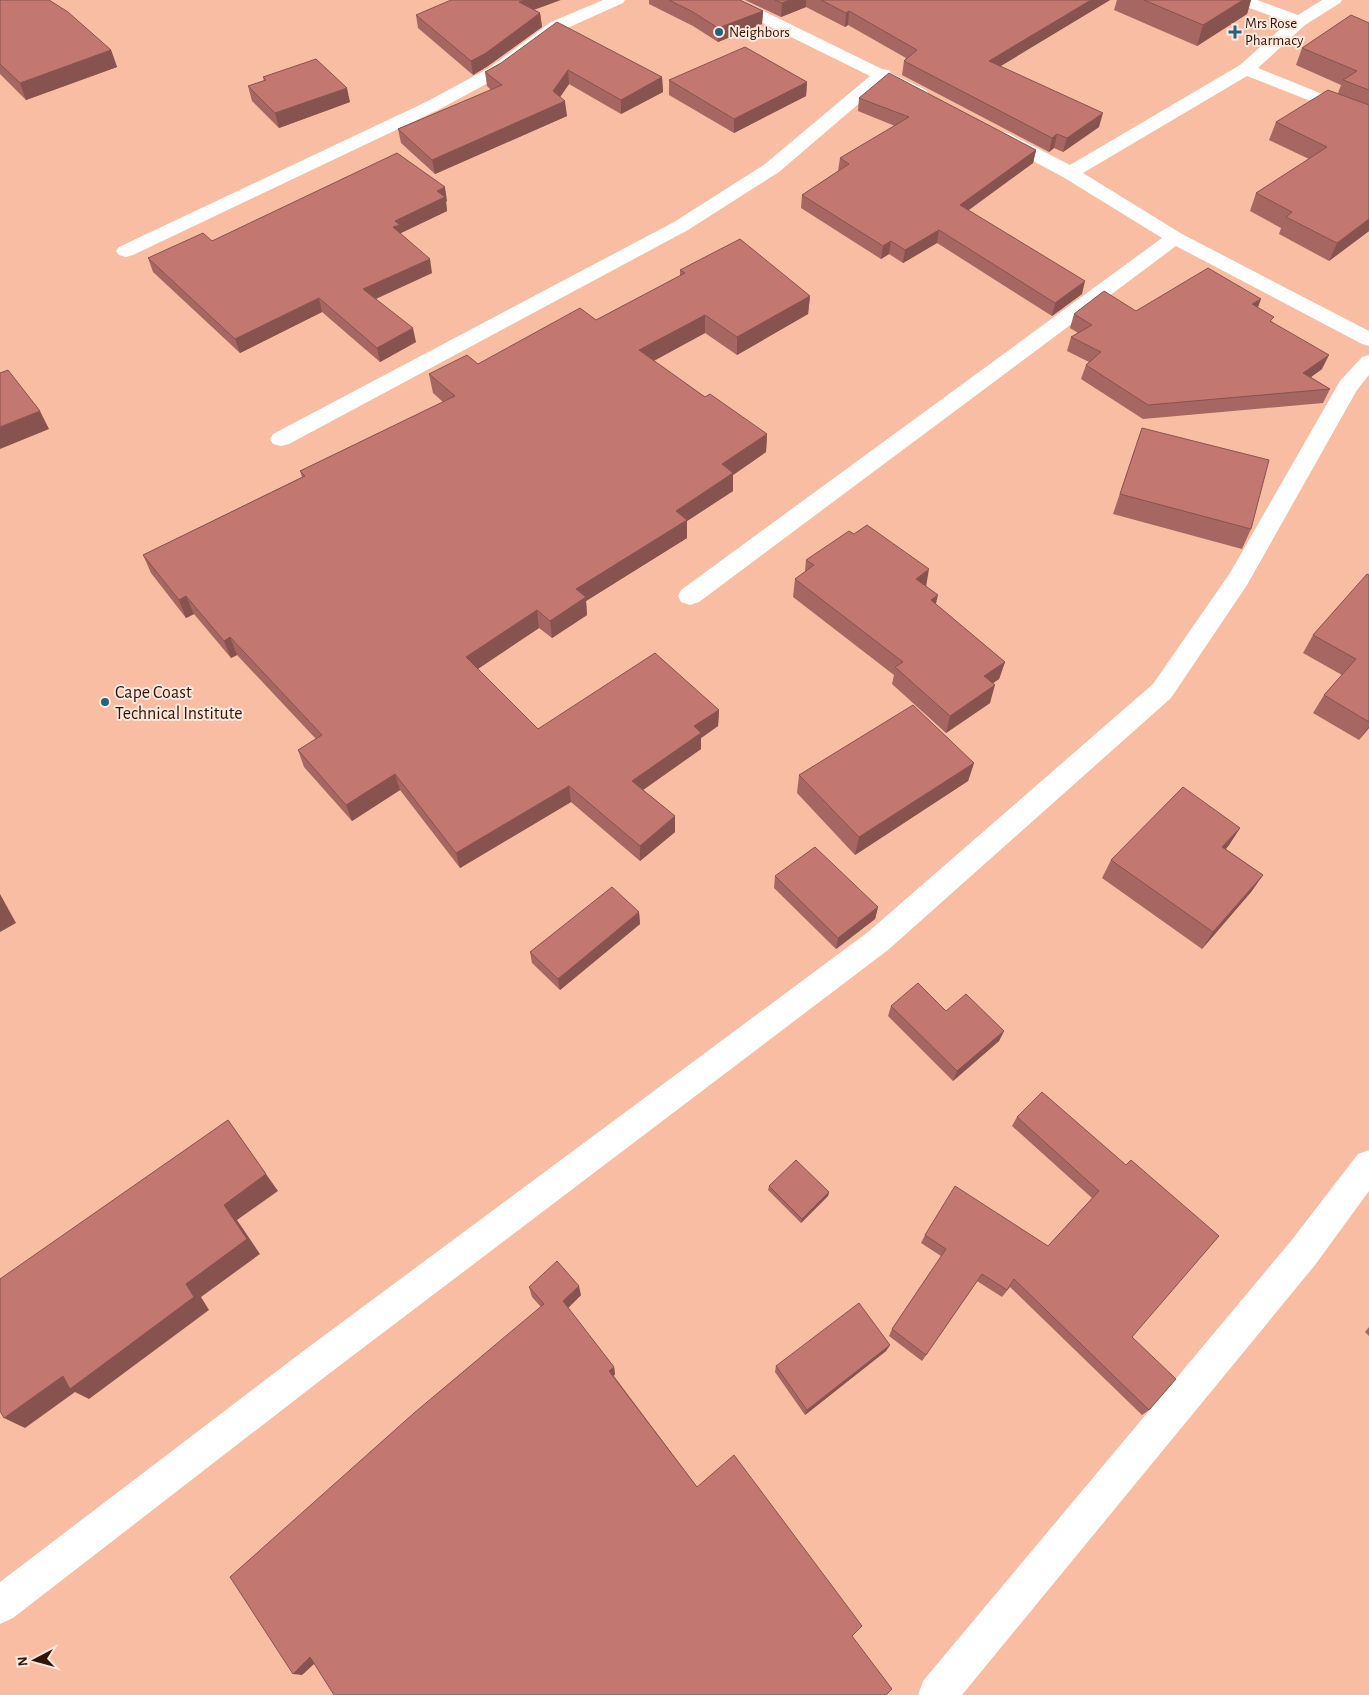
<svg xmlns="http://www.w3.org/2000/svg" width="1369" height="1695" font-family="'Alegreya Sans',sans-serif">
  <rect width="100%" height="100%" fill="#f8bda3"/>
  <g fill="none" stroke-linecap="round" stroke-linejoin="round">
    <g fill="#fff" fill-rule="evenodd">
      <path d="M603,0H625L623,3L563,30L501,76L440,109L133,255L126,257L119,255L116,251L119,247L428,101L489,68L551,22Z"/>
      <path d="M720,0H741L882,69L889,70L891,73L926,90L929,94L926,98L920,99L883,83L779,172L688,230L289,444L281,446L273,444L270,439L273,434L674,222L765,164L870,76L722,3Z"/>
      <path d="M1234,0H1257L1298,15L1322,0H1342L1340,3L1305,25L1258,68L1369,113V124L1247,76L1083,173L1182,234L1369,331V346L1362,344L1176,246L699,602L690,605L681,602L678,596L681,590L1162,238L1063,177L996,141L993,137L996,133L1002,132L1008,133L1070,165L1240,65L1288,22L1236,3Z"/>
      <path d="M1369,355V375L1357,390L1247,585L1171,698L888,950L326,1376L13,1618L0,1624V1582L302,1352L868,932L1153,684L1230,573L1340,381L1362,357Z"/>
      <path d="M1369,1150V1191L1315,1265L962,1695H918L923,1681L1291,1241L1358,1154Z"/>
    </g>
  </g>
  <g fill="#a76661">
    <path d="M0,0L111,50L117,67L26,100L0,74Z"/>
    <path d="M649,0H740L763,11L762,24L718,42L693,26L649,4Z"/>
    <path d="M745,0H1110L1000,66L1099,127L1063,152L1054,148L1049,152L902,75L904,61L906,58L848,25L845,27L806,7L781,17Z"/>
    <path d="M1117,0H1251L1247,14L1197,46L1114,10Z"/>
    <path d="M534,10L540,13L542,27L488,66L473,75L418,28L416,15Z"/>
    <path d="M1369,23V231L1329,261L1279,234L1281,228L1250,211L1256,193L1309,159L1269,140L1276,122L1338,93L1341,85L1296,65L1302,48Z"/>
    <path d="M501,63L662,77L663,92L621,114L569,84L560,97L567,116L435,174L401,143L398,129L491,90L487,86L485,72Z"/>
    <path d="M263,77L350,102L279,128L252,101L248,86L264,81Z"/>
    <path d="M669,80L807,82L806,96L734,133L669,95Z"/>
    <path d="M859,98L1036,150L1033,163L968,210L1082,294L1052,316L937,243L903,263L889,254L881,259L801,208L802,195L838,171L840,158L895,126L858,111Z"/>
    <path d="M447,201L446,202L447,211L401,233V235L432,273L376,299L416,342L380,362L322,312L240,353L153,272L148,258L212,241Z"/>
    <path d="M680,270L810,296L808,314L737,355L705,333L654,361L705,397L767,434L766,452L733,475V491L687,521V538L586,601L587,615L552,638L539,628L477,669L538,729L719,710L718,726L701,738V749L643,790L675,816V832L640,861L571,802L460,868L400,790L352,821L304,767L298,750L316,739L237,655L231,658L194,614L186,618L151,573L143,555L302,477L300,471L443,402L433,393L429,374L478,364L596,320L680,276Z"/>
    <path d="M1258,308L1322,369L1311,377L1330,389L1323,403L1143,419L1081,379L1086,365L1089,362L1067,351L1071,337L1078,333L1070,328L1074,314Z"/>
    <path d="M1142,428L1251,529L1242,549L1113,514Z"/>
    <path d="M806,560L926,586L936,604L1005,662L999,679L993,683L990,703L946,733L892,684L894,675L793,597L795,579L805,572Z"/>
    <path d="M1369,575V728L1359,740L1313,713L1324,695L1342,675L1303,653L1313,635Z"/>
    <path d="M974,763L968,781L855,855L797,793L799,775Z"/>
    <path d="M1240,828L1229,845L1226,849L1263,875L1251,892L1202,949L1102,878L1111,860Z"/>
    <path d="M775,876L878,907L875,919L836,949L774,888Z"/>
    <path d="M639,912L640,924L560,990L532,963L530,952Z"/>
    <path d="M891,1006L946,1011L1004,1031L999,1041L953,1081L888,1016Z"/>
    <path d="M1017,1117L1126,1165L1132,1337L1149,1410L1142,1415L1010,1287L1002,1297L977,1281L922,1361L889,1336L892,1329L941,1256L921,1243L925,1235L1048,1246L1092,1198L1012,1126Z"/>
    <path d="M769,1186L829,1192L828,1196L801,1223L768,1190Z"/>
    <path d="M529,1287L581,1295L568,1308L614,1367L615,1374L614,1376L697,1487L852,1636L314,1664L302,1675L541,1307L532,1297Z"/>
    <path d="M1369,1327V1336L1365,1332Z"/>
    <path d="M890,1345L886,1351L805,1415L775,1372L776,1366Z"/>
  </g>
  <g fill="#88534f">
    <path d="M524,0H561L520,15L519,2Z"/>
    <path d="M789,0H806V7L781,17L782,3Z"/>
    <path d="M1091,0H1110L986,75L989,61Z"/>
    <path d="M1243,0H1251L1247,14L1197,46L1203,25Z"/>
    <path d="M763,11L762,24L718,42V28Z"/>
    <path d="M849,11L848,25L845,27L846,13Z"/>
    <path d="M540,13L542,27L488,66L473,75L471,61Z"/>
    <path d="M111,50L117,67L26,100L20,83Z"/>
    <path d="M568,70L569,84L554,106L553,91Z"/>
    <path d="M662,77L663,92L621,114V100Z"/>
    <path d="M807,82L806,96L734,133V119Z"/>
    <path d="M347,88L350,102L279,128L275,113Z"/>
    <path d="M565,101L567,116L435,174L432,160Z"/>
    <path d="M1103,113L1099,127L1063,152L1067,138Z"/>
    <path d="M1057,134L1054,148L1049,152L1052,138Z"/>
    <path d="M1036,150L1033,163L958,218L960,205Z"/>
    <path d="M445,187L447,201L446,202L447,211L401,233L402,239L393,227L395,221L437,191Z"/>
    <path d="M1369,219V231L1329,261L1337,243Z"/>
    <path d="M939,230L937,243L903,263L905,250Z"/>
    <path d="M891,241L889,254L881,259L883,246Z"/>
    <path d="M430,259L432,273L366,303L363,289Z"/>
    <path d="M1085,281L1082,294L1052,316L1055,303Z"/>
    <path d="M810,296L808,314L737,355V337Z"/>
    <path d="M319,298L322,312L240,353L235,339Z"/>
    <path d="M1261,299L1256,313L1252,304Z"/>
    <path d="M705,315V333L640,368L639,350Z"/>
    <path d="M413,328L416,342L380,362L377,348Z"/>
    <path d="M1329,355L1322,369L1297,387L1303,373Z"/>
    <path d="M40,411L49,429L0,449V427Z"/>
    <path d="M767,434L766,452L733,475V491L687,521V538L586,601L587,615L552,638L550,621L576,589L676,511L722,464Z"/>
    <path d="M929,569L926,587L916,579Z"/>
    <path d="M938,595L934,612L931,600Z"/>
    <path d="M186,596L194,614L186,618L179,600Z"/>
    <path d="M537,610L539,628L469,675L466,657Z"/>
    <path d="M230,637L237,655L231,658L224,641Z"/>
    <path d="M1005,662L999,679L979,693L984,676Z"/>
    <path d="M995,685L990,703L946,733L950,716Z"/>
    <path d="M719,710L718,726L701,738V749L633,797L632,781L694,726Z"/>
    <path d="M1369,726V728L1359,740Z"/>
    <path d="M974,763L968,781L855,855L859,837Z"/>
    <path d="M395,774L400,790L352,821L346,805Z"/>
    <path d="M569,786L571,802L460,868L456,853Z"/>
    <path d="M675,816V832L640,861V846Z"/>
    <path d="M1240,828L1229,845L1212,865L1222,847Z"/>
    <path d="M1263,875L1251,892L1202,949L1213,932Z"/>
    <path d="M0,894L16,923L0,932Z"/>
    <path d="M878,907L875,919L836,949L838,938Z"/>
    <path d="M639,912L640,924L560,990L558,979Z"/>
    <path d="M1004,1031L999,1041L953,1081L957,1071Z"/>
    <path d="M228,1120L278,1191L237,1220L260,1254L201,1297L209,1310L89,1399L75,1392L25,1428L4,1418L186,1284L224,1205Z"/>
    <path d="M829,1192L828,1196L801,1223L802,1219Z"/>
    <path d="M579,1286L581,1295L566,1310L563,1301Z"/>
    <path d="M890,1345L886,1351L805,1415L807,1410Z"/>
    <path d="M614,1367L615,1374L611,1378L609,1371Z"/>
    <path d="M310,1657L319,1659L302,1675L293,1674Z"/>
  </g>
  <g fill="#c27771" stroke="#88534f">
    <path d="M0,0H49L68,12L111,50L20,83L0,64Z"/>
    <path d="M451,0H524L519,2L540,13L486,53L471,61L416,15Z"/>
    <path d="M669,0H740L763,11L718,28L693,12Z"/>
    <path d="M775,0H789L782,3Z"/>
    <path d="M821,0H1091L989,61L1103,113L1067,138L1057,134L1052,138L904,61L917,50L849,11L846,13Z"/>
    <path d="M1144,0H1243L1203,25Z"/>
    <path d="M1351,15L1369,23V90L1343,80L1357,71L1302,48Z"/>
    <path d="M557,22L662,77L621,100L568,70L553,91L565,101L432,160L398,129L502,85L485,72L501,63Z"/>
    <path d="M745,47L807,82L734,119L669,80Z"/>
    <path d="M316,59L347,88L275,113L248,86L266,80L263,77Z"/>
    <path d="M889,73L1036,150L960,205L1085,281L1055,303L939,230L905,250L891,241L883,246L802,195L849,164L840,158L909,117L859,98Z"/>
    <path d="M1328,90L1369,105V219L1337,243L1286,217L1292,212L1256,193L1327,147L1276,122Z"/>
    <path d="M397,153L445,187L437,191L445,197L395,221L400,225L393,227L430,259L363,289L413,328L377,348L319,298L235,339L148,258L203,233L212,241Z"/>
    <path d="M740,239L810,296L737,337L705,315L639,350L705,397L710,394L767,434L722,464L733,473L676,511L687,520L576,589L586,597L550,621L537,610L466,657L538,729L655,653L719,710L694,726L701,733L632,781L675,816L640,846L569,786L456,853L395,774L346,805L298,750L322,735L230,637L224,641L186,596L179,600L143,555L305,476L300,471L455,396L429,374L467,355L478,364L580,308L596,320L685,273L680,270Z"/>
    <path d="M1208,268L1261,299L1252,304L1274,317L1270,321L1329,355L1303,373L1330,389L1148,405L1086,365L1101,352L1071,337L1092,325L1074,314L1104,291L1136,311Z"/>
    <path d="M8,370L40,411L0,427V373Z"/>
    <path d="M1142,428L1269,460L1251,529L1120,494Z"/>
    <path d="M867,525L929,569L916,579L938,595L931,600L1005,662L984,676L995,685L950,716L895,667L903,662L795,579L814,565L806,560L849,531L854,534Z"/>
    <path d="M1367,574L1369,575V722L1324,695L1356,659L1313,635Z"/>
    <path d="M913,705L974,763L859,837L799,775Z"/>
    <path d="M1183,787L1240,828L1222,847L1263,875L1213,932L1111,860Z"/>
    <path d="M815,847L878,907L838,938L775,876Z"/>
    <path d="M612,887L639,912L558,979L530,952Z"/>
    <path d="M918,983L946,1011L966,994L1004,1031L957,1071L891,1006Z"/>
    <path d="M1042,1092L1126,1165L1131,1160L1219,1236L1132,1337L1176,1379L1149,1410L1014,1279L1007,1290L982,1274L926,1355L892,1329L946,1249L925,1235L955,1186L1048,1246L1099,1191L1017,1117Z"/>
    <path d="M228,1120L266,1174L224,1205L247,1239L186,1284L194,1297L70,1389L63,1376L4,1418L0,1411V1279Z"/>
    <path d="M796,1160L829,1192L802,1219L769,1186Z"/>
    <path d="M557,1261L579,1286L563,1301L614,1367L609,1371L697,1487L734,1455L862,1626L852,1636L892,1689L886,1695H334L310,1657L293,1674L230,1577L414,1413L544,1304L529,1287Z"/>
    <path d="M859,1303L890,1345L807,1410L776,1366Z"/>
  </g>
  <g fill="#246379" stroke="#ffe8de" stroke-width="2">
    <circle cx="719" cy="32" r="5"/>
    <path d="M1232.5 24.5h5v5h5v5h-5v5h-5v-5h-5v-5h5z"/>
    <circle cx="105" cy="702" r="5"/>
  </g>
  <g text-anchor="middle" stroke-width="4" stroke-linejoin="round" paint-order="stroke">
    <g font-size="15" fill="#301609" stroke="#ffe8de" text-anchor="start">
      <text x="1245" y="28">Mrs Rose<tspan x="1245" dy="17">Pharmacy</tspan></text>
      <text x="729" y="37">Neighbors</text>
    </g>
    <g font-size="18" fill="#301609" stroke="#ffe8de" text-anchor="start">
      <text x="115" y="698">Cape Coast<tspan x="115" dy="21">Technical Institute</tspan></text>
    </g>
  </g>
  <g transform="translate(35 1660) rotate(264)" stroke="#ffe8de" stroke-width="4" paint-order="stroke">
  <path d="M0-4L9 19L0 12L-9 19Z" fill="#301609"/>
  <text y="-8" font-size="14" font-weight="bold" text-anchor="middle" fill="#301609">N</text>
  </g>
</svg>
